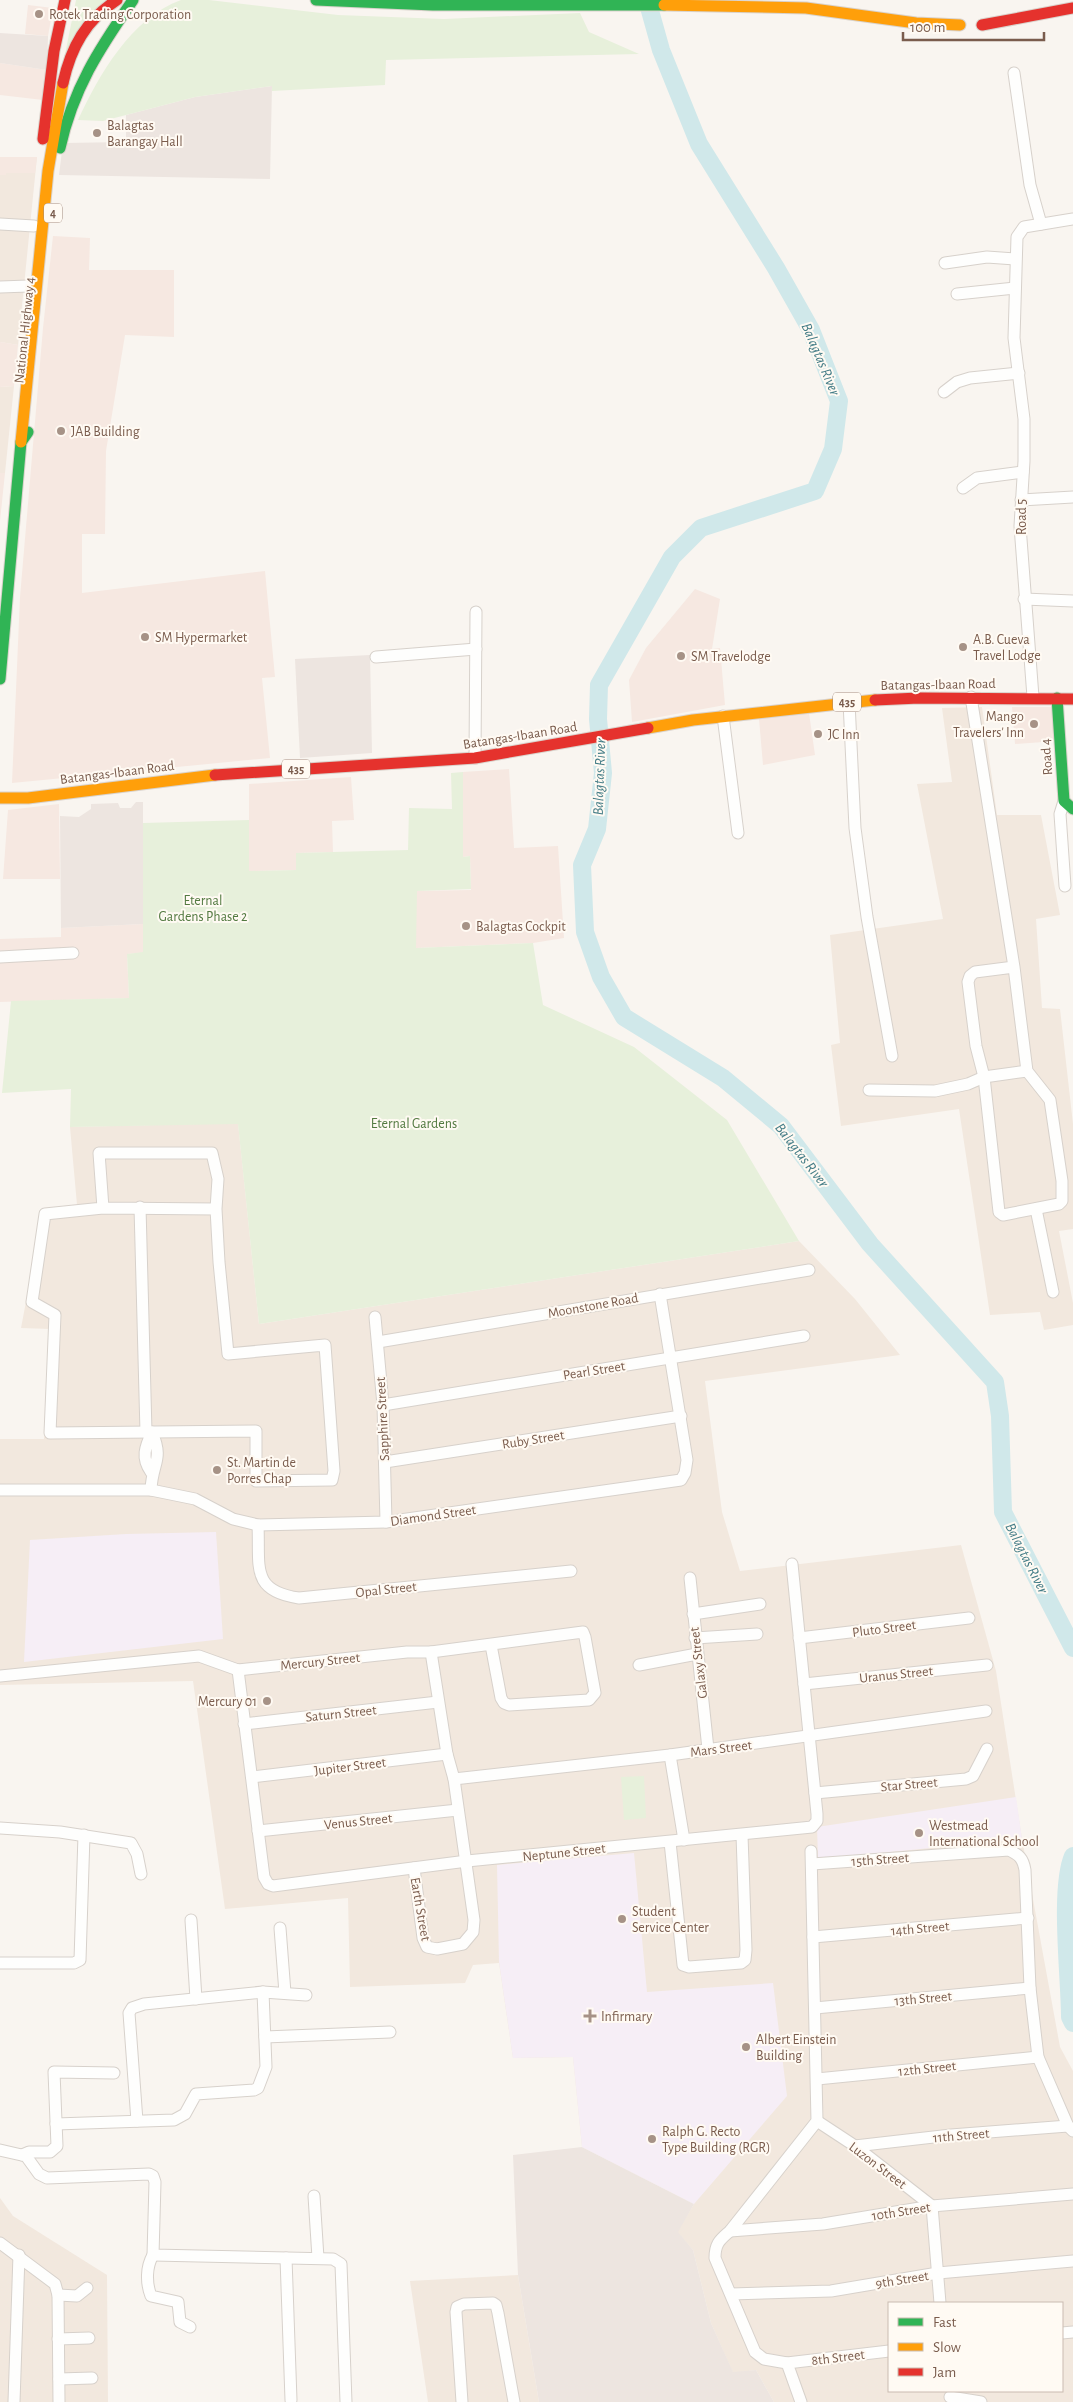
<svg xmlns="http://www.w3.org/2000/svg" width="1073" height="2402" font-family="'Alegreya Sans',sans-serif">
  <rect width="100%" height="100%" fill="#f9f5f0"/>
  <g fill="#f2e8de" fill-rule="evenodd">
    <path d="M0,157H37L18,345L0,342Z"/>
    <path d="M14,386L5,473H0V387Z"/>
    <path d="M982,707L997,815H1041L1060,915L1036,919L1042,1008L1060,1009L1073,1124V1229L1059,1231L1073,1303V1325L1044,1330L1040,1312L990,1315L959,1109L841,1126L831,1045L840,1043L830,935L943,919L917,784L952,782L942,708Z"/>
    <path d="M238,1123L259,1324L799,1241L855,1299L900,1355L705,1381L722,1512L740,1571L961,1545L996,1671L1022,1839L1060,2047L1073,2071V2402H774L756,2370L733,2373L711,2323L693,2250L677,2232L694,2204L582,2147L573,2057L513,2058L499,1963L473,1965L465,1983L350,1987L348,1898L225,1909L193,1681L0,1685V1439H44L50,1329L21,1328L43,1212L77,1205L70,1127ZM889,2303H1062V2391H889Z"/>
    <path d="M0,2198L13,2216L107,2275L108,2402H0Z"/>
    <path d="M518,2275L539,2402H428L410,2281Z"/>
  </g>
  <g fill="#f6e8e1">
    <path d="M28,5L53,8L48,36L25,34Z"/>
    <path d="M0,63L47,70L43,100L0,95Z"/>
    <path d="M0,157H37L35,173H6V175H0Z"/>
    <path d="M53,236L90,238L89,270H174V337L125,335L106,451L105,534H82V593L265,571L275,677L262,678L270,758L12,783L20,597L43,328Z"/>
    <path d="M0,342L18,345L14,386L0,387Z"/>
    <path d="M0,473H5L0,521Z"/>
    <path d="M695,589L720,599L712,649L720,648L725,705L632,722L629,680L646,648Z"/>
    <path d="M1012,707H1054L1057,741L1015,744Z"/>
    <path d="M809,713L815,755L763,765L759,719Z"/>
    <path d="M509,769L514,848L558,846L564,938L533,943L416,948V891L471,890L470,856L463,857V772Z"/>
    <path d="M351,777L354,820L332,821L333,852L296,853L297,870L249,871V784Z"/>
    <path d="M59,804L60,879H3L8,810Z"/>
    <path d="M143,924V953L127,954L129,998L0,1002V939L61,937V928Z"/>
  </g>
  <g fill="#ede5e0">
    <path d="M0,33L48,36L47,70L0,63Z"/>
    <path d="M272,86L270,179L59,175L63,143L126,142V115L195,97Z"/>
    <path d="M370,655L372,753L300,758L295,659Z"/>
    <path d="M136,802H143V924L61,928L60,816L79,817L91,809V804L118,803L120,808H131Z"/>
    <path d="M582,2147L694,2204L678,2232L693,2250L711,2323L733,2372L756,2370L774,2402H539L518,2275L513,2155Z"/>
  </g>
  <g fill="#f6eef6">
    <path d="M216,1532L223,1639L24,1662L30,1540L126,1534Z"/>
    <path d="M1016,1797L1022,1839L818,1859L817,1827Z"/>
    <path d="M634,1853L647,1992L773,1983L787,2096L694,2204L582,2147L573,2057L513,2058L499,1962L497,1865Z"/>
  </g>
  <g fill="#e7f0db">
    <path d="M76,0H118L63,64Z"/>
    <path d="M181,0H209L338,15L444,19L580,13L589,32L639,54L386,60L385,85L272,91V86L195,97L103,121L78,120C99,75 131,18 181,0Z"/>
    <path d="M463,772V857L470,856L471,889L417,891L416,948L533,943L543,1005L634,1047L727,1120L799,1241L259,1324L238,1124L70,1127L71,1089L2,1093L11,1001L129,998L127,954L143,952V823L249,820V871L296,870V853L408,850L409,808L452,809L451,773Z"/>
    <path d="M644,1776L646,1818L624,1820L621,1777Z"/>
  </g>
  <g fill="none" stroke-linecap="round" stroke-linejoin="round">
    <g stroke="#d0e8ea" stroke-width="18">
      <path d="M647,0L661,50L699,144L776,268L811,330L839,401L833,449L815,491L701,528L672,557L599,685L598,719L603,773L597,829L582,865L585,932L601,977L624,1017L723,1078L781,1126L870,1244L995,1382L1000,1416L1003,1512L1073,1648"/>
      <path d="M1073,1856C1059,1889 1070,1978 1070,2017L1073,2023"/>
    </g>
    <g stroke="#d7d1cb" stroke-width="13">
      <g id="street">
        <path d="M1014,73L1030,185L1041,224"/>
        <path d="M0,224L34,226"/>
        <path d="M945,263L987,257L1015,259"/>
        <path d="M0,287L28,286"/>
        <path d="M957,294L1015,288"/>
        <path d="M944,392L957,382L970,378L1019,373"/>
        <path d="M963,488L977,478L1023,472"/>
        <path d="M1021,500L1073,497"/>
        <path d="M1024,599L1073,601"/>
        <path d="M376,657L476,649"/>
        <path d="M971,697L1014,967L1027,1071L1050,1100L1062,1181V1201L1059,1204L1003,1215L999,1212L984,1077L976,1046L968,982L970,976L975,972L1014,967"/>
        <path d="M1033,697L1020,526L1024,461V419L1014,338L1017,237L1024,227L1073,219"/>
        <path d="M849,702L855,828L867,917L892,1056"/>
        <path d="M723,716L738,833"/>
        <path d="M475,758L476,612"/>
        <path d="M1064,801L1060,814L1065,886"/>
        <path d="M0,957L73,953"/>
        <path d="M869,1090L935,1091L968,1084L984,1077L1027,1071"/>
        <path d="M140,1207L146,1432"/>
        <path d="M103,1208L99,1153H212L218,1179L216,1209L219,1262L228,1354L325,1345L334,1471L332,1480L256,1481V1431L50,1433L55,1315L32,1302L45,1214L103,1208L216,1209"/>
        <path d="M1036,1209L1053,1292"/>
        <path d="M375,1317L383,1405L386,1522"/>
        <path d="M378,1342L809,1270"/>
        <path d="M383,1405L804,1336"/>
        <path d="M385,1462L681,1416"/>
        <path d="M0,1490H151L195,1499L233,1519L258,1525L386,1522L681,1480L685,1473L687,1460L660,1294"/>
        <path d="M151,1490C152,1462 164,1461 152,1432C145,1447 141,1458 151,1472"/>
        <path d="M258,1525C260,1566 250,1591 299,1598L571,1571"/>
        <path d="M690,1578L708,1749"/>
        <path d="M693,1614L760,1604"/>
        <path d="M695,1638L757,1634"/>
        <path d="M799,1638L969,1618"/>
        <path d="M431,1652L583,1632L585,1637L595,1693L589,1700L509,1705L504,1703L501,1698L491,1645"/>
        <path d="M639,1665L697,1654"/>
        <path d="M238,1670L264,1877L268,1884L273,1886L467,1861L812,1827L817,1821V1814L792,1564"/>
        <path d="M0,1676L199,1656L238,1670L407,1652H431L447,1754L454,1779L474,1920L473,1932L463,1944L437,1949L427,1947L423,1938L414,1868"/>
        <path d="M804,1684L987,1665"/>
        <path d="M244,1724L438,1702"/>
        <path d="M670,1755L684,1840"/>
        <path d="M252,1777L447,1754"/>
        <path d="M454,1779L670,1755L986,1711"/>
        <path d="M815,1793L966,1779L973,1776L987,1749"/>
        <path d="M0,1828L60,1832L131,1843L137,1854L141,1874"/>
        <path d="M258,1831L458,1810"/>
        <path d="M670,1842L683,1965L689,1967L741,1963L745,1960L746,1950L742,1835"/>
        <path d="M812,1864L1009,1850C1019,1855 1023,1858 1025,1870L1030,1988L1038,2057L1068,2126L1073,2131"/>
        <path d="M191,1920L196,1999"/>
        <path d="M280,1928L285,1993"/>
        <path d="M813,1937L1028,1918"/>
        <path d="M0,1963H74L80,1960L84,1835"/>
        <path d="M815,2008L1030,1988"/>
        <path d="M265,2037L390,2032"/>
        <path d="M817,2079L1038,2057"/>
        <path d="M137,2121L129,2013L132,2008L144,2004L263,1992L306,1995"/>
        <path d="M817,2121L855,2146L932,2206L940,2303"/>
        <path d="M56,2124L174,2120L185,2114L196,2094L254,2090L258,2088L266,2067L263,1992"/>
        <path d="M855,2146L951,2135L1068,2126"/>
        <path d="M0,2150L26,2156L39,2174L47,2178L149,2174L153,2176L155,2182L153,2255L333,2259L341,2264L346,2402"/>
        <path d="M22,2155L29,2152H50L57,2146L54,2072L114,2073"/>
        <path d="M314,2196L318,2258"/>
        <path d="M730,2231L823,2224L932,2206L1073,2194"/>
        <path d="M0,2243L55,2284L58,2295L59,2402"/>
        <path d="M153,2255C146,2267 146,2283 151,2296L178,2302L180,2322L190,2327"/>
        <path d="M286,2258L291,2400"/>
        <path d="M731,2294L831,2291L938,2273L1073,2261"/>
        <path d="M58,2295L77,2296L87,2288"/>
        <path d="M1062,2333L1073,2332"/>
        <path d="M58,2339L89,2338"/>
        <path d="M787,2363L889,2351"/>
        <path d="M59,2379L92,2378"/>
        <path d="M950,2397L981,2402"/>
        <path d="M14,2402L19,2255"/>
        <path d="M462,2402L456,2312L457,2307L464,2304L493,2303L496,2305L498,2313L514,2402"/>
        <path d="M801,2402L787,2363L764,2359L755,2352L715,2258C715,2243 720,2240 730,2231L817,2121L811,1851"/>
      </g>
    </g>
    <g stroke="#d9d2cb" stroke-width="13">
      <g id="fast">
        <path d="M316,0L433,5H664"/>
        <path d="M60,148C73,89 99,49 133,0"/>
        <path d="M0,679L21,442L28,432"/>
        <path d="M1057,698L1064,801L1073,809"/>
      </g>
    </g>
    <g stroke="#d9d2cb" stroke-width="13">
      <g id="slow">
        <path d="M664,5L806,8L916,23L960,25"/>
        <path d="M21,442L48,171L63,83"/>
        <path d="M648,728L693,720L875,700"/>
        <path d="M0,798H28L215,775"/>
      </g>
    </g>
    <g stroke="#d9d2cb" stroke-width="13">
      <g id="jam">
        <path d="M982,25L1073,8"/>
        <path d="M63,83C71,47 86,20 117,0"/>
        <path d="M43,139L54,51L65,0"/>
        <path d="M875,700L919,698L1073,699"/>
        <path d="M215,775L475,758L648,728"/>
      </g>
    </g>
    <use href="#street" stroke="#fefefd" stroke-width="11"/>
    <use href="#fast" stroke="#30b455" stroke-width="11"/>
    <use href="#slow" stroke="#ff9f0a" stroke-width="11"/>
    <use href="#jam" stroke="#e5322d" stroke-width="11"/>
  </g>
  <g fill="#a69286" stroke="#fffaf3" stroke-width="2">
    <circle cx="39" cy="14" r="5"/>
    <circle cx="97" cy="133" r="5"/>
    <circle cx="61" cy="431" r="5"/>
    <circle cx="145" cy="637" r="5"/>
    <circle cx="963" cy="647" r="5"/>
    <circle cx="681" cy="656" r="5"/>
    <circle cx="1034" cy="724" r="5"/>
    <circle cx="818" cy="734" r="5"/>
    <circle cx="466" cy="926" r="5"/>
    <circle cx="217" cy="1470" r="5"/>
    <circle cx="267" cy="1701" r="5"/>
    <circle cx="919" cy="1833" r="5"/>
    <circle cx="622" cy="1919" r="5"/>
    <path d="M587.5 2008.5h5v5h5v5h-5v5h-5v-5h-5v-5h5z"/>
    <circle cx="746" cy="2047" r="5"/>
    <circle cx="652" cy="2139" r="5"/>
  </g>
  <g text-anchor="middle" stroke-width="4" stroke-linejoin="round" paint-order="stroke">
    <g fill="#fffaf3" stroke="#a28b7f" stroke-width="1">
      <rect x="44" y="203.5" width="18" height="19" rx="4"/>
      <rect x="833" y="692.5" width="28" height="19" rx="4"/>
      <rect x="282" y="759.5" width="28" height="19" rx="4"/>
    </g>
    <g font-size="12" font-weight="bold" fill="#7a5c4d">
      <text x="53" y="217">4</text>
      <text x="847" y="706">435</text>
      <text x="296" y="773">435</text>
    </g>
    <g font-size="14" fill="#7a5c4d" stroke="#fffaf3" text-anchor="start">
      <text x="49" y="19">Rotek Trading Corporation</text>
      <text x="107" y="130">Balagtas<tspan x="107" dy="16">Barangay Hall</tspan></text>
      <text x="71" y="436">JAB Building</text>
      <text x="155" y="642">SM Hypermarket</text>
      <text x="973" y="644">A.B. Cueva<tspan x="973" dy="16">Travel Lodge</tspan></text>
      <text x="691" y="661">SM Travelodge</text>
      <text x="1024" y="721" text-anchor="end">Mango<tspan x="1024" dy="16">Travelers' Inn</tspan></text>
      <text x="828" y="739">JC Inn</text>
      <text x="476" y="931">Balagtas Cockpit</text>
      <text x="227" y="1467">St. Martin de<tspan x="227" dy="16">Porres Chap</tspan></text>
      <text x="257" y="1706" text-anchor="end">Mercury 01</text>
      <text x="929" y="1830">Westmead<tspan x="929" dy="16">International School</tspan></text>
      <text x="632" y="1916">Student<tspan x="632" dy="16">Service Center</tspan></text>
      <text x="601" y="2021">Infirmary</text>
      <text x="756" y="2044">Albert Einstein<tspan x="756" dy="16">Building</tspan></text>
      <text x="662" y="2136">Ralph G. Recto<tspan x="662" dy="16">Type Building (RGR)</tspan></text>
    </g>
    <g font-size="14" fill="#7a5c4d" stroke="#fffaf3">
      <text transform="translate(24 330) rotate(-84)" y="5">National Highway 4</text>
      <text transform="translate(1021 517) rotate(-90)" y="5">Road 5</text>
      <text transform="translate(938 684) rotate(-1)" y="5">Batangas-Ibaan Road</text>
      <text transform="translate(520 735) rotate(-9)" y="5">Batangas-Ibaan Road</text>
      <text transform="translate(1046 757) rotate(-94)" y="5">Road 4</text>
      <text transform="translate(117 772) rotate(-7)" y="5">Batangas-Ibaan Road</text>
      <text transform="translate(593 1305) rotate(-10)" y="5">Moonstone Road</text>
      <text transform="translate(594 1370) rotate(-9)" y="5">Pearl Street</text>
      <text transform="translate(382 1419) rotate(-93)" y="5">Sapphire Street</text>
      <text transform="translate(533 1439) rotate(-9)" y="5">Ruby Street</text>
      <text transform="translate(433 1515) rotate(-8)" y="5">Diamond Street</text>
      <text transform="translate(386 1589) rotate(-6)" y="5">Opal Street</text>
      <text transform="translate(884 1628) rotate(-7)" y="5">Pluto Street</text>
      <text transform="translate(320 1661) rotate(-6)" y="5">Mercury Street</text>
      <text transform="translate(698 1663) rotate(-97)" y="5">Galaxy Street</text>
      <text transform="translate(896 1674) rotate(-6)" y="5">Uranus Street</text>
      <text transform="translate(341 1713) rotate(-6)" y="5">Saturn Street</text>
      <text transform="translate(721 1748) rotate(-7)" y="5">Mars Street</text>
      <text transform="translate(350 1766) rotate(-7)" y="5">Jupiter Street</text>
      <text transform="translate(909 1784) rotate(-5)" y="5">Star Street</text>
      <text transform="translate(358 1821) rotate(-6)" y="5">Venus Street</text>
      <text transform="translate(564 1852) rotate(-6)" y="5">Neptune Street</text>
      <text transform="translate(880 1859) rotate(-4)" y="5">15th Street</text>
      <text transform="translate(421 1909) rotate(80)" y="5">Earth Street</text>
      <text transform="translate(920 1928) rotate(-5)" y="5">14th Street</text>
      <text transform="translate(923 1998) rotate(-5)" y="5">13th Street</text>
      <text transform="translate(927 2068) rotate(-6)" y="5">12th Street</text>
      <text transform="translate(961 2135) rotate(-5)" y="5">11th Street</text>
      <text transform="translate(878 2165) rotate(37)" y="5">Luzon Street</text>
      <text transform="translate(901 2211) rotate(-9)" y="5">10th Street</text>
      <text transform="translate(902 2279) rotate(-9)" y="5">9th Street</text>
      <text transform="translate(838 2357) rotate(-7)" y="5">8th Street</text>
    </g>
    <g font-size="14" fill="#537a41" stroke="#fffaf3">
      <text x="203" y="905">Eternal<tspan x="203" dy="16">Gardens Phase 2</tspan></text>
      <text x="414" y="1128">Eternal Gardens</text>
    </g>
    <g font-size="15" font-style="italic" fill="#437c86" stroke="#fffaf3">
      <text transform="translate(821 359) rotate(67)" y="5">Balagtas River</text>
      <text transform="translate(599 777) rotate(-88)" y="5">Balagtas River</text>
      <text transform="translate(802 1155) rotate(52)" y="5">Balagtas River</text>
      <text transform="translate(1027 1558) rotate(63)" y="5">Balagtas River</text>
    </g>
  </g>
  <rect x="888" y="2302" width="175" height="90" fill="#fffaf3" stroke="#cabbb1"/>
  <rect x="898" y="2318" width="25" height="8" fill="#30b455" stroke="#cabbb1"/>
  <text x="933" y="2327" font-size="15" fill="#7a5c4d">Fast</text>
  <rect x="898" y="2343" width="25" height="8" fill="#ff9f0a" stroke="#cabbb1"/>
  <text x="933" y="2352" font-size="15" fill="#7a5c4d">Slow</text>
  <rect x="898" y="2368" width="25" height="8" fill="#e5322d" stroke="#cabbb1"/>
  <text x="933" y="2377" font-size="15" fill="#7a5c4d">Jam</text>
  <path d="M903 32v8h141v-8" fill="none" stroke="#7a5c4d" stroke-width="2.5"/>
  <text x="910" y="32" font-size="15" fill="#7a5c4d" stroke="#fffaf3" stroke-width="4" paint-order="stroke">100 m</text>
</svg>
